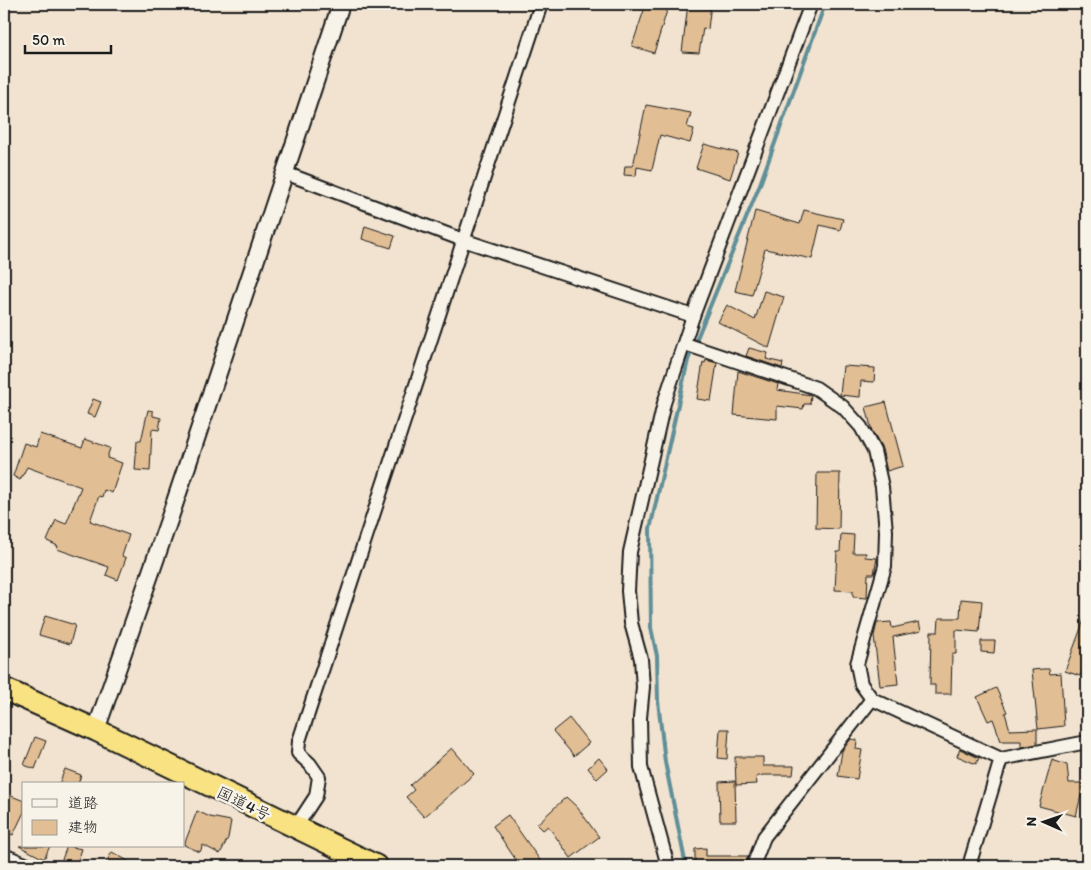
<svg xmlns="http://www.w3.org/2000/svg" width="1091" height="870" font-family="Itim,'Klee One',sans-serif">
  <rect width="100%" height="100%" fill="#f1e3cf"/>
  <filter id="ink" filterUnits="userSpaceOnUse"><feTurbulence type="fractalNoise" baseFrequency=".02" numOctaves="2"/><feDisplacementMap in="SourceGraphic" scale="10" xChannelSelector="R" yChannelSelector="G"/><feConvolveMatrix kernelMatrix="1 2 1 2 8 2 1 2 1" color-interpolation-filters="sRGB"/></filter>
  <g filter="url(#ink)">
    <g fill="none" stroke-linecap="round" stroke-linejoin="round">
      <path stroke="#608f99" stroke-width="4" d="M686,866L665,762L658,701L657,656L651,628L650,529L688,360L759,187L825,4"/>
    </g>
    <g fill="#e2be94" stroke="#1c1c1c">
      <path d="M646,4H669L654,53L632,46Z"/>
      <path d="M688,4H711L708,29L703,28L699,53L682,52Z"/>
      <path d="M646,105L691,113L687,127L694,129L690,143L660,135L652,170L637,167L636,176L624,175L625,166H633Z"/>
      <path d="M704,144L738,153L730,179L696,168Z"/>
      <path d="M804,210L843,219L840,230L820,225L812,259L765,249L752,295L735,291L755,211L800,224Z"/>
      <path d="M365,226L395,236L391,248L362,239Z"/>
      <path d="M764,291L784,297L769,348L718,322L727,305L755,320Z"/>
      <path d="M749,348L768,353L766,359L783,363L782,368L746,356Z"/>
      <path d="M706,360L717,363L711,401L697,399L703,362L705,363Z"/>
      <path d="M843,366L875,368L874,382L861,381L860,397L840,395Z"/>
      <path d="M738,371L778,384L777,390L811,395L810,404H804L803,409L777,406V419L734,415Z"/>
      <path d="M93,399L101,402L95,417L87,414Z"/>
      <path d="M886,402L903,466L887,471L882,449L872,431L866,407Z"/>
      <path d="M148,410L153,411V416L161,418L159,430L152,429L150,471L135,470L137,441H141Z"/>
      <path d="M40,434L82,448L85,439L110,448L107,458L122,463L112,493L104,490L102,497L99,496L90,521L129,535L122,556L126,558L118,580L106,575L109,567L57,549L58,546L47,541L56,520L66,524L81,487L27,467L20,480L13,476L24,443L36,447Z"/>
      <path d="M817,473H840L839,529L816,528Z"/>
      <path d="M841,534L854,535L853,553H866L865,557L877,558L874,574H868L867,598L853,597V591L835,590L837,552H840Z"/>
      <path d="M961,599L982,601L979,632L956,630V654H952L951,694H935V685H930L931,632H938L939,618H960Z"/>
      <path d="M1087,612V658L1080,676L1065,671Z"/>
      <path d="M45,616L75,625L70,644L39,635Z"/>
      <path d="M891,622L892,628L919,622L921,631L893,637L898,684L880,686L874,636L877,623Z"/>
      <path d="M981,641H995L994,653L981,652Z"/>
      <path d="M1043,669H1049L1050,674L1061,673L1064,726L1038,729L1032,670Z"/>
      <path d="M996,688L1007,712L1005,713L1010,730L1037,729V744L1021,747V741H1001L993,719L988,721L977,697Z"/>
      <path d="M569,718L589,743L574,756L553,731Z"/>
      <path d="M720,729H729L727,759L718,758Z"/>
      <path d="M35,737L46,741L35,769L24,765Z"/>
      <path d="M851,739L857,740L856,749L862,750L857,779L838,776L842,751Z"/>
      <path d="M452,748L474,774L424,817L406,797L414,790L410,785Z"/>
      <path d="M960,749L979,758L976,764L957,756Z"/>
      <path d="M735,757H763V766H794L793,775H763L756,777L757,784L736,785Z"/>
      <path d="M599,758L608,769L597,779L588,768Z"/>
      <path d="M1052,760L1067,765L1069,783H1084L1076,816L1039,806Z"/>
      <path d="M65,769L81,775L78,784H59Z"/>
      <path d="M735,781L736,821H720L719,782Z"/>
      <path d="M4,793L24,801V812L13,835L4,831Z"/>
      <path d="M566,797L577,807L599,837L571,858L548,826L543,830L537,824Z"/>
      <path d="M197,811L210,817L231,821L228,838L220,854L203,845L200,852L184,845Z"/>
      <path d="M508,815L527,842L544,866H520L493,826Z"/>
      <path d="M19,846H50L44,859Z"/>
      <path d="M67,846L82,849L76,866L61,862Z"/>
      <path d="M706,848V856H748L745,866H695V849Z"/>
      <path d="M112,852L137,866H104Z"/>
    </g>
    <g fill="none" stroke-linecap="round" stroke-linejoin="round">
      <g stroke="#1c1c1c" stroke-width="16">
        <g id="minor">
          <path d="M285,173L463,240L693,316"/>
          <path d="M685,344L816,388L843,407L861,427L874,451L882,487L886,531L885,566L857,664L861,684L872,699L1001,759L1087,742"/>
          <path d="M295,828L316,796L319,777L310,764L298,753L299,741L541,4"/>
          <path d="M4,855L30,866"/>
          <path d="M668,866L641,767L640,718L643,687L641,659L631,623L628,591L630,552L664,403L693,316L811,4"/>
          <path d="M753,866L764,837L872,699"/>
          <path d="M969,866L1001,759"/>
        </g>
      </g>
      <g stroke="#1c1c1c" stroke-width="20">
        <path id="tertiary" d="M96,730L169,520L341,4"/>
      </g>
      <g stroke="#1c1c1c" stroke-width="25">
        <path id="trunk" d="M4,689L96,730L376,866"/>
      </g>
      <use href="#minor" stroke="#f7f3e8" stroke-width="12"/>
      <use href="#tertiary" stroke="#f7f3e8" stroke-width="16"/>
      <use href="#trunk" stroke="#f8e281" stroke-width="21"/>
    </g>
  </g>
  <g text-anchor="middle" stroke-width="5" stroke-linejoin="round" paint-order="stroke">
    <g font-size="16" fill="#1c1c1c" stroke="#f7f3e8">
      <text transform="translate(244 803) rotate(26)" y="6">国道4号</text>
    </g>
  </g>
  <rect width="1091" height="870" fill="none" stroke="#f7f3e8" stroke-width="20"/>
  <rect x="10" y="10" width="1071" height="850" fill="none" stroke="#1c1c1c" stroke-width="2" filter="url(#ink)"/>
  <rect x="22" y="782" width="162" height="65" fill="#f7f3e8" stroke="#9f9d96"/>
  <rect x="32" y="799" width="25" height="8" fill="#f7f3e8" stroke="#9f9d96"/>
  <text x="68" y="808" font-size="15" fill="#1c1c1c">道路</text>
  <rect x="32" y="820" width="25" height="15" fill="#e2be94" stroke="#9f9d96"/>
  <text x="68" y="832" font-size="15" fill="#1c1c1c">建物</text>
  <g transform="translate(1044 822) rotate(272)" stroke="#f7f3e8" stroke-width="4" paint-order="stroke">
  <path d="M0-4L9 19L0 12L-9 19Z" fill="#1c1c1c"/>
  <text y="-8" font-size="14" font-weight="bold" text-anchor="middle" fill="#1c1c1c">N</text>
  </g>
  <path d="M25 45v8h86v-8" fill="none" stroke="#1c1c1c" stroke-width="2.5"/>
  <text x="32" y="45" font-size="15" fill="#1c1c1c" stroke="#f7f3e8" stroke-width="4" paint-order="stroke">50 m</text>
</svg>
